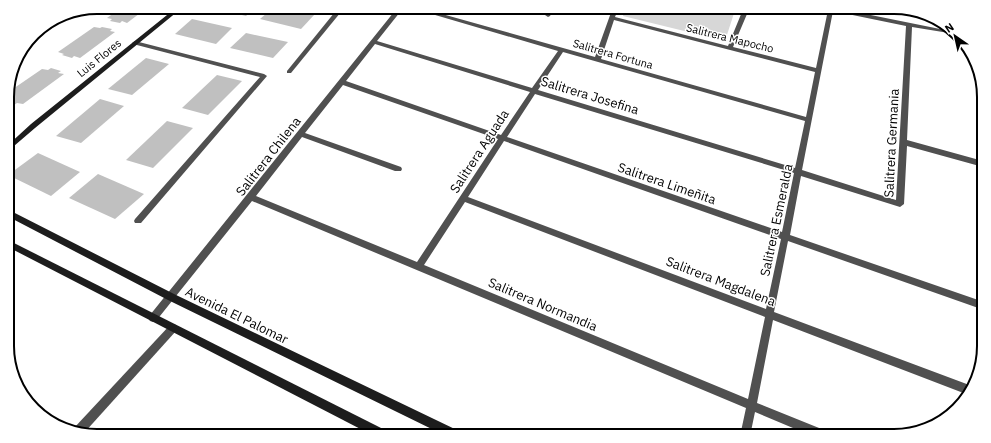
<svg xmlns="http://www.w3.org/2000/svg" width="991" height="443" font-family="'IBM Plex Sans',sans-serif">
  <rect width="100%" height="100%" fill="#fff"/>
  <path fill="#d7d7d7" d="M625,7H736L725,41L623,16Z"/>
  <g fill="#c0c0c0">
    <path d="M122,7H148L127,23L122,21L120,23L110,21L112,19L107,18Z"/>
    <path d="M209,7H256L246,16Z"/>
    <path d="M274,7H281L315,14L301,29L260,19Z"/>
    <path d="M192,19L232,28L216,44L175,34Z"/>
    <path d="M94,27L100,28L102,27L112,29L110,31L115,32L80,58L74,56L72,58L62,55L64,54L58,52Z"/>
    <path d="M246,33L288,42L273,58L230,48Z"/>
    <path d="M146,58L169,64L132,95L108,89Z"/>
    <path d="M51,68L61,71L58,73L64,74L23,104L17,103L14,105L7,103V93L42,69L48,70Z"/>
    <path d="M217,75L242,81L208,115L182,108Z"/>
    <path d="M100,99L124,106L81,143L56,136Z"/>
    <path d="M167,121L193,128L153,168L126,160Z"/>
    <path d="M38,153L80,172L51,196L8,175Z"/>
    <path d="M98,174L144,194L115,219L69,198Z"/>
  </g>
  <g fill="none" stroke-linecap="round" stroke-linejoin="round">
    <g fill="#505050" fill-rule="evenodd">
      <path d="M339,7H345L291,73H287V71Z"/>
      <path d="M135,41L264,74L267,76L141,223H135L134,221L135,219L260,77L133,44L132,43Z"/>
    </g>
    <g fill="#505050" fill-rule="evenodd">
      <path d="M398,7H404L377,41L532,88L558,51L408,7H417L595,57L613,7H619L615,17L728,46L744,7H750L733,47L816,68L828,10L816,7H831L950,31L955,34L912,27L907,140L983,161V167L907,146L904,204L900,207L801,176L790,235L984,302V310L788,241L774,312L972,386L966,394L773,320L757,403L829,432L830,436H812L755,412L750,436H740L746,408L252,201L156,321L153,322L150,321L148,318L150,315ZM833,11L906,26L896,200L802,170ZM614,20L815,72L806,117L601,59ZM375,44L530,92L501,135L346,81ZM563,52L805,121L795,168L538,90ZM343,85L498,139L417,262L256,196L302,137L395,171H401L402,169L401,167L305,133ZM535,94L794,173L782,232L507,137ZM504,141L781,239L766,309L468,197ZM465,202L765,317L748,399L424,265Z"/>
      <path d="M549,7H555L550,16L548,17L545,15Z"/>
      <path d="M173,324L176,325L178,328L176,331L84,433L73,431L74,428L170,325Z"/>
    </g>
    <g fill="#1d1d1d" fill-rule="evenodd">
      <path d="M177,7H183L35,128L7,152V146L31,124Z"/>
      <path d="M7,209L174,294L461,432L462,436H446L168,300L7,216Z"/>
      <path d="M8,240L389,432L390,436H374L8,247Z"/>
    </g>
  </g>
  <g text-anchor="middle" stroke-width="3" stroke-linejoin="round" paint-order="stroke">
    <g font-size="11" fill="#000" stroke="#fff">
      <text transform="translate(730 38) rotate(14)" y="4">Salitrera Mapocho</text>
      <text transform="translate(613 54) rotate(16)" y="4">Salitrera Fortuna</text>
      <text transform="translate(99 58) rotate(-39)" y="4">Luis Flores</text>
    </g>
    <g font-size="13" fill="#000" stroke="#fff">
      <text transform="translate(590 95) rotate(17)" y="5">Salitrera Josefina</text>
      <text transform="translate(891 143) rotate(-87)" y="5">Salitrera Germania</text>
      <text transform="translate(479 151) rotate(-57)" y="5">Salitrera Aguada</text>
      <text transform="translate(268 156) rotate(-52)" y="5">Salitrera Chilena</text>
      <text transform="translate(667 183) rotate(19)" y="5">Salitrera Limeñita</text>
      <text transform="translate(776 220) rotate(-78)" y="5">Salitrera Esmeralda</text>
      <text transform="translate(721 281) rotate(21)" y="5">Salitrera Magdalena</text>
      <text transform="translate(543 304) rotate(23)" y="5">Salitrera Normandia</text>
      <text transform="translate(237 315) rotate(26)" y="5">Avenida El Palomar</text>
    </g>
  </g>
  <path d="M0 0H991V443H0ZM97 14H894A83 83 0 0 1 977 97V346A83 83 0 0 1 894 429H97A83 83 0 0 1 14 346V97A83 83 0 0 1 97 14Z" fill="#fff" fill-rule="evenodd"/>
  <path fill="none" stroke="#000" stroke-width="2" d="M97 14H894A83 83 0 0 1 977 97V346A83 83 0 0 1 894 429H97A83 83 0 0 1 14 346V97A83 83 0 0 1 97 14Z"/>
  <g transform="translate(955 36) rotate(326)" stroke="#ffffff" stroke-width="3" paint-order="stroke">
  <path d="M0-3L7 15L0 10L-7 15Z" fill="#000000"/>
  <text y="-6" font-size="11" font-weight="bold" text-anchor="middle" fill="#000000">N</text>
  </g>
</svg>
